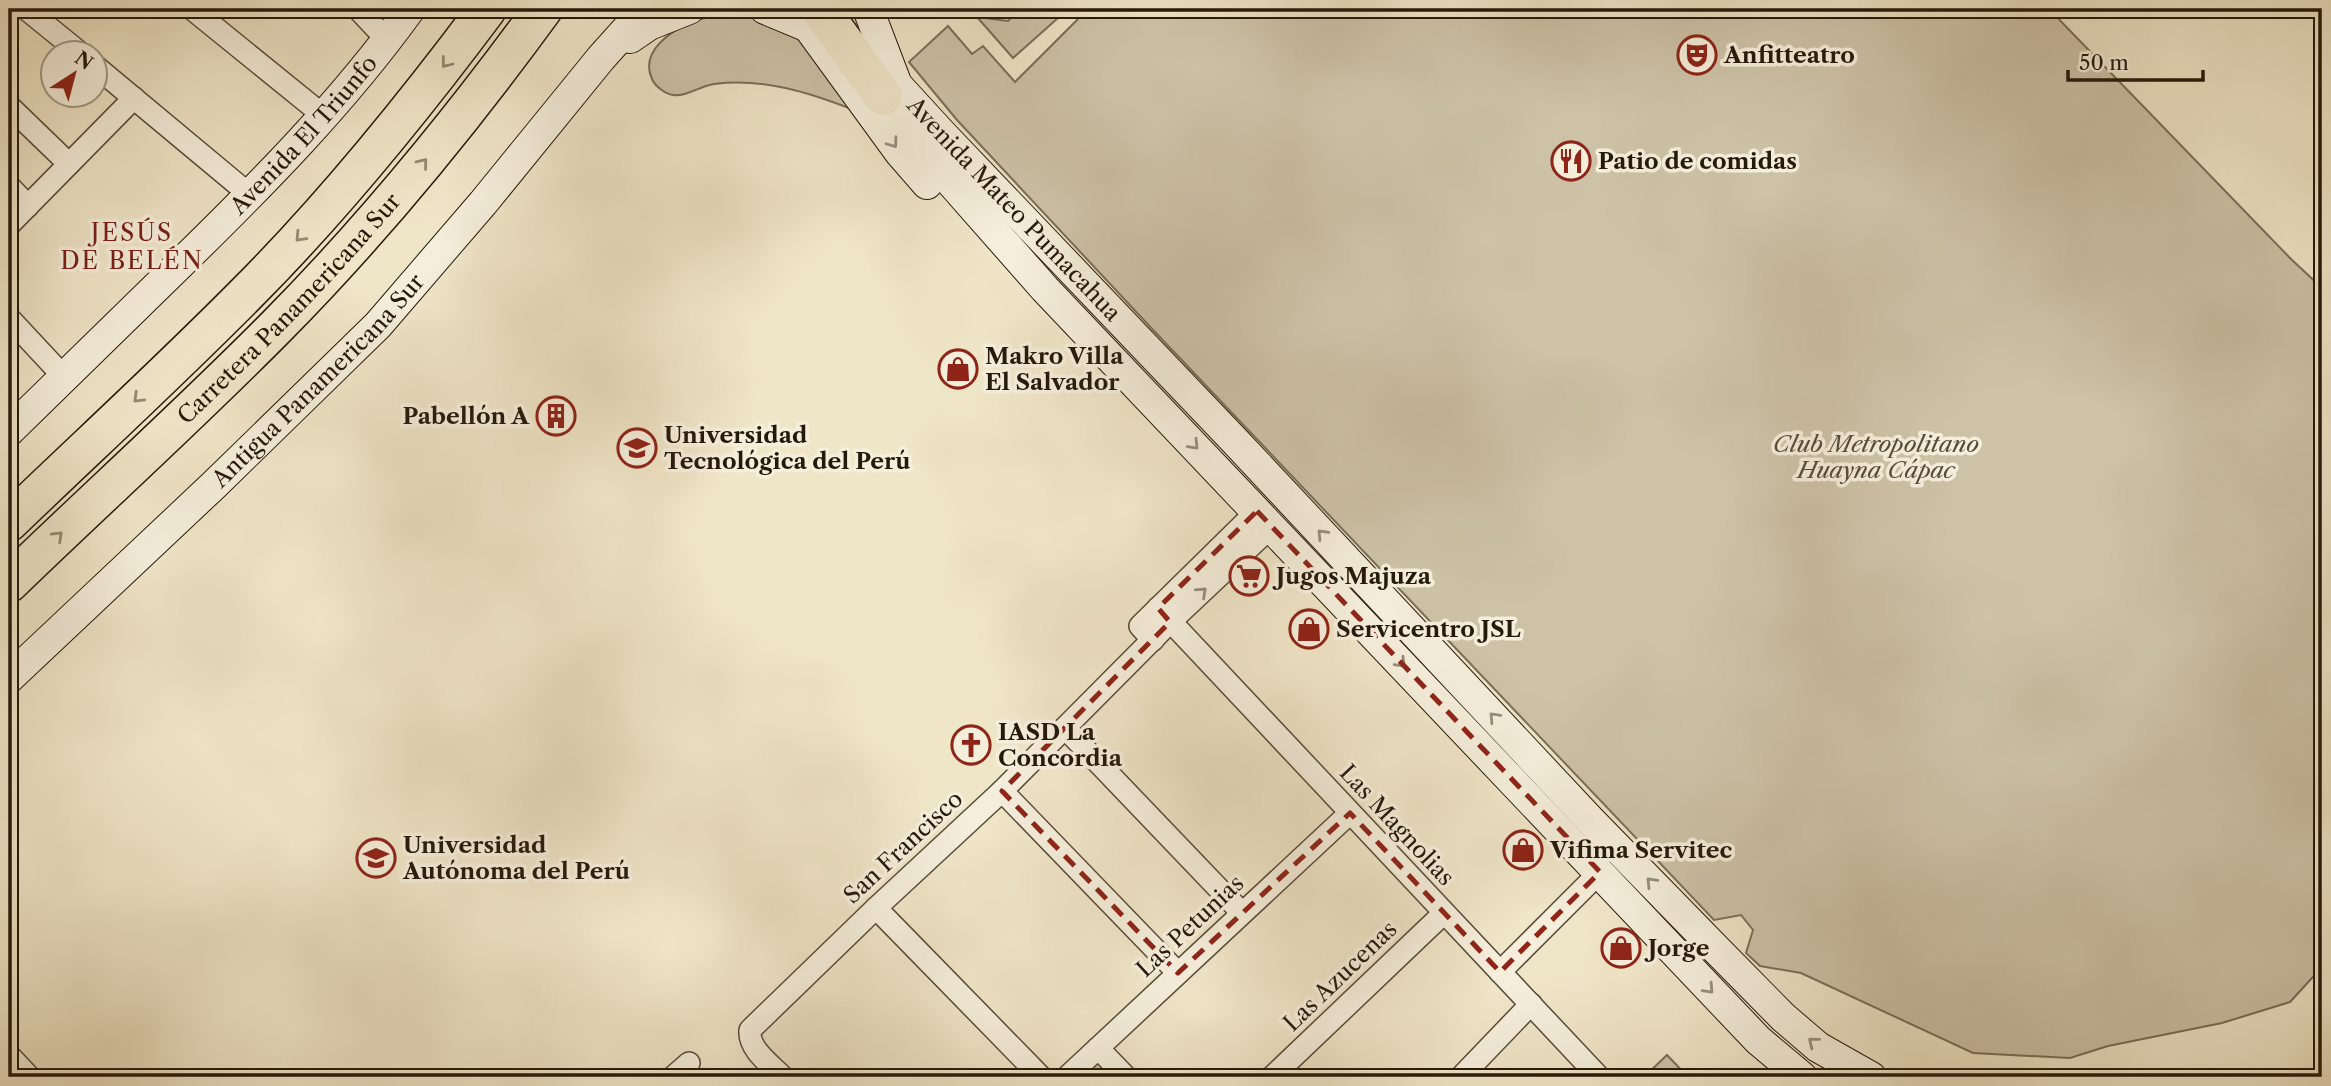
<svg xmlns="http://www.w3.org/2000/svg" width="2331" height="1086" font-family="'Libre Caslon Text',serif">
  <rect width="100%" height="100%" fill="#efe5c7"/>
  <filter id="stains"><feTurbulence type="fractalNoise" baseFrequency=".00286" numOctaves="4"/><feColorMatrix values="0 0 0 0 .2 0 0 0 0 .09 0 0 0 0 .02 0 0 0 .5 -.17"/></filter>
  <radialGradient id="worn" r=".72"><stop offset=".6" stop-color="#630" stop-opacity="0"/><stop offset="1" stop-color="#630" stop-opacity=".3"/></radialGradient>
  <g fill="#cdc2a7" stroke="#796e59" stroke-width="2">
    <path d="M1020,9L1067,10L1013,58L977,17L1008,21Z"/>
    <path d="M1072,9H2049L2292,260L2322,288V967L2290,1002L2222,1023L2108,1046L2070,1058L1973,1053L1801,973L1760,966L1746,953L1753,930L1741,915L1714,920L1155,332L957,120L909,62L948,26L972,54L983,46L1015,82L1078,19Z"/>
    <path d="M725,16H753L807,43L854,110C808,92 764,78 714,84C700,86 686,97 673,95C665,94 655,86 652,79C639,51 672,30 694,21C703,17 715,17 725,16Z"/>
    <path d="M1667,1055L1688,1077H1644Z"/>
    <path d="M1101,1058L1119,1077H1079Z"/>
  </g>
  <g fill="none" stroke-linecap="round" stroke-linejoin="round">
    <g stroke="#584c3a" stroke-width="24">
      <g id="minor">
        <path d="M26,9L79,52"/>
        <path d="M192,9L324,116"/>
        <path d="M358,9L388,41"/>
        <path d="M94,65L250,195"/>
        <path d="M9,106L69,164"/>
        <path d="M9,186L28,206"/>
        <path d="M9,225L134,98"/>
        <path d="M9,318L64,377"/>
        <path d="M1158,608L1599,1077"/>
        <path d="M1153,640L1140,626L1257,511"/>
        <path d="M1065,728L1242,913"/>
        <path d="M1002,791L1178,973"/>
        <path d="M876,908L1041,1077"/>
        <path d="M1500,972L1600,872"/>
        <path d="M1098,1048L1126,1077"/>
        <path d="M673,1077L689,1063"/>
        <path d="M783,1077C771,1065 748,1049 750,1030L876,908L1002,791L1170,622L1271,527"/>
        <path d="M1067,1077L1350,813"/>
        <path d="M1272,1077L1444,913"/>
        <path d="M1461,1077L1531,1004"/>
      </g>
    </g>
    <g stroke="#584c3a" stroke-width="29">
      <path id="tertiary" d="M9,1059L26,1077"/>
    </g>
    <g stroke="#25190b" stroke-width="32">
      <g id="secondary">
        <path d="M765,9L808,27"/>
        <path d="M795,9L900,153L927,184"/>
        <path id="s1" d="M868,9L897,85L942,134L1234,440L1590,820L1715,948L1783,1017L1818,1047L1871,1077"/>
        <path d="M630,38L649,25L689,9"/>
        <path d="M883,96L942,172L1045,289L1758,1040L1802,1077"/>
        <path id="s2" d="M9,431C66,375 123,320 180,264C262,184 343,102 410,9"/>
        <path id="s3" d="M9,678L215,484L378,325L483,203L601,58L645,9"/>
      </g>
    </g>
    <g stroke="#25190b" stroke-width="41">
      <g id="motorway">
        <path d="M820,9L883,96"/>
        <path d="M9,522C88,446 170,371 247,293C334,206 413,108 487,9"/>
        <path id="s4" d="M9,583C98,497 190,414 277,326C374,228 462,120 543,9"/>
      </g>
    </g>
    <use href="#minor" stroke="#f5eedb" stroke-width="21"/>
    <use href="#tertiary" stroke="#f5eedb" stroke-width="26"/>
    <use href="#secondary" stroke="#f5eedb" stroke-width="30"/>
    <use href="#motorway" stroke="#efe5c7" stroke-width="38"/>
  </g>
  <defs><path id="oneway-chevron" d="M-2-3.5L2.5 0L-2 3.5" fill="none" stroke-width="1.6" stroke-linecap="round" stroke-linejoin="round" transform="scale(1.75)"/></defs>
  <g stroke="#948972">
    <use href="#oneway-chevron" transform="translate(446 63) rotate(128)"/>
    <use href="#oneway-chevron" transform="translate(423 163) rotate(-51)"/>
    <use href="#oneway-chevron" transform="translate(300 237) rotate(133)"/>
    <use href="#oneway-chevron" transform="translate(138 398) rotate(136)"/>
    <use href="#oneway-chevron" transform="translate(58 536) rotate(-44)"/>
  </g>
  <g stroke="#978e7d">
    <use href="#oneway-chevron" transform="translate(893 143) rotate(54)"/>
    <use href="#oneway-chevron" transform="translate(1194 445) rotate(46)"/>
    <use href="#oneway-chevron" transform="translate(1322 534) rotate(-133)"/>
    <use href="#oneway-chevron" transform="translate(1202 592) rotate(-43)"/>
    <use href="#oneway-chevron" transform="translate(1401 663) rotate(46)"/>
    <use href="#oneway-chevron" transform="translate(1494 717) rotate(-133)"/>
    <use href="#oneway-chevron" transform="translate(1651 882) rotate(-134)"/>
    <use href="#oneway-chevron" transform="translate(1709 989) rotate(47)"/>
    <use href="#oneway-chevron" transform="translate(1813 1042) rotate(-141)"/>
  </g>
  <path fill="none" stroke="#8f2418" stroke-width="5" stroke-dasharray="14 9" stroke-linejoin="round" d="M1257,511L1600,872L1500,972L1350,813L1178,973L1002,791L1170,622L1158,608Z"/>
  <defs>
    <g id="theatre-ring" transform="scale(2.0125)"><circle r="9.5" fill="#f5eedb" stroke="#8f2418" stroke-width="1.5"/><path d="M-5-5.5Q0-4 5-5.5V0Q5 5 0 6Q-5 5-5 0ZM-3.3-2.5H-1v1.5H-3.3ZM1-2.5H3.3v1.5H1ZM-2.8 1Q0 5.5 2.8 1Z" fill="#8f2418"/></g>
    <g id="restaurant-ring" transform="scale(2.0125)"><circle r="9.5" fill="#f5eedb" stroke="#8f2418" stroke-width="1.5"/><path d="M-5-6h1v4h1v-4h1v4h1v-4h1v5L-1.5 .5V6h-2V.5L-5-1ZM5-6V6H3V1.5H1.5Q1.5-4 5-6Z" fill="#8f2418"/></g>
    <g id="shop-ring" transform="scale(2.0125)"><circle r="9.5" fill="#f5eedb" stroke="#8f2418" stroke-width="1.5"/><path d="M-5-2.5h2.3a2.7 3.5 0 0 1 5.4 0H5L5.5 6h-11ZM-1.5-2.5h3a1.5 2.3 0 0 0-3 0Z" fill="#8f2418"/></g>
    <g id="building-ring" transform="scale(2.0125)"><circle r="9.5" fill="#f5eedb" stroke="#8f2418" stroke-width="1.5"/><path d="M-4-6H4V6H1V3H-1V6H-4ZM-2.5-4.3h1.7v1.8h-1.7ZM.8-4.3h1.7v1.8H.8ZM-2.5-1h1.7V.8h-1.7ZM.8-1h1.7V.8H.8Z" fill="#8f2418"/></g>
    <g id="university-ring" transform="scale(2.0125)"><circle r="9.5" fill="#f5eedb" stroke="#8f2418" stroke-width="1.5"/><path d="M0-5L7-2L0 1L-7-2ZM-4 1L0 2.5L4 1V4Q0 6-4 4Z" fill="#8f2418"/></g>
    <g id="supermarket-ring" transform="scale(2.0125)"><circle r="9.5" fill="#f5eedb" stroke="#8f2418" stroke-width="1.5"/><path d="M-6-5.5h2.5l.6 2H6L4.5 2H-2.5L-4.4-4H-6ZM-1.5 3.2a1.3 1.3 0 1 0 .1 0ZM3 3.2a1.3 1.3 0 1 0 .1 0Z" fill="#8f2418"/></g>
    <g id="church-ring" transform="scale(2.0125)"><circle r="9.5" fill="#f5eedb" stroke="#8f2418" stroke-width="1.5"/><path d="M-1.2-6h2.4v3.5h3.3v2.4h-3.3V6h-2.4V-.1h-3.3v-2.4h3.3Z" fill="#8f2418"/></g>
  </defs>
  <g fill-rule="evenodd">
    <use href="#theatre-ring" x="1697" y="55"/>
    <use href="#restaurant-ring" x="1571" y="161"/>
    <use href="#shop-ring" x="958" y="369"/>
    <use href="#building-ring" x="556" y="416"/>
    <use href="#university-ring" x="637" y="448"/>
    <use href="#supermarket-ring" x="1249" y="576"/>
    <use href="#shop-ring" x="1309" y="629"/>
    <use href="#church-ring" x="971" y="745"/>
    <use href="#shop-ring" x="1523" y="850"/>
    <use href="#university-ring" x="376" y="858"/>
    <use href="#shop-ring" x="1621" y="948"/>
  </g>
  <g text-anchor="middle" stroke-width="7" stroke-linejoin="round" paint-order="stroke">
    <g font-size="23" font-weight="bold" fill="#25190b" stroke="#f5eedb" text-anchor="start">
      <text x="1724" y="63">Anfitteatro</text>
      <text x="1598" y="169">Patio de comidas</text>
      <text x="985" y="364">Makro Villa<tspan x="985" dy="26">El Salvador</tspan></text>
      <text x="529" y="424" text-anchor="end">Pabellón A</text>
      <text x="664" y="443">Universidad<tspan x="664" dy="26">Tecnológica del Perú</tspan></text>
      <text x="1276" y="584">Jugos Majuza</text>
      <text x="1336" y="637">Servicentro JSL</text>
      <text x="998" y="740">IASD La<tspan x="998" dy="26">Concordia</tspan></text>
      <text x="403" y="853">Universidad<tspan x="403" dy="26">Autónoma del Perú</tspan></text>
      <text x="1550" y="858">Vifima Servitec</text>
      <text x="1648" y="956">Jorge</text>
    </g>
    <g font-size="23" fill="#25190b" stroke="#f5eedb">
      <text dy="8" stroke="none"><textPath href="#s2" startOffset="418">Avenida El Triunfo</textPath></text>
      <text dy="8" stroke="none"><textPath href="#s1" startOffset="252">Avenida Mateo Pumacahua</textPath></text>
      <text dy="8" stroke="none"><textPath href="#s4" startOffset="392">Carretera Panamericana Sur</textPath></text>
      <text dy="8" stroke="none"><textPath href="#s3" startOffset="429">Antigua Panamericana Sur</textPath></text>
      <text transform="translate(1397 825) rotate(47)" y="8">Las Magnolias</text>
      <text transform="translate(903 847) rotate(-43)" y="8">San Francisco</text>
      <text transform="translate(1190 926) rotate(-43)" y="8">Las Petunias</text>
      <text transform="translate(1340 976) rotate(-44)" y="8">Las Azucenas</text>
    </g>
    <g font-size="23" font-style="italic" fill="#574c3a" stroke="#f5eedb">
      <text x="1876" y="452">Club Metropolitano<tspan x="1876" dy="26">Huayna Cápac</tspan></text>
    </g>
    <g font-size="24" letter-spacing="2" fill="#7a1f14" stroke="#f5eedb">
      <text x="132" y="241">JESÚS<tspan x="132" dy="28">DE BELÉN</tspan></text>
    </g>
  </g>
  <rect width="2331" height="1086" fill="none" stroke="#efe5c7" stroke-width="35"/>
  <rect x="10" y="10" width="2310" height="1065" fill="none" stroke="#25190b" stroke-width="3.5"/>
  <rect x="18" y="18" width="2296" height="1051" fill="none" stroke="#25190b" stroke-width="2"/>
  <g transform="translate(74 74) rotate(36)"><circle r="33" fill="#f5eedb" stroke="#a29988" stroke-width="2"/>
  <path d="M0-5L12 26L0 18L-12 26Z" fill="#8f2418"/>
  <text y="-10" font-size="19" font-weight="bold" text-anchor="middle" fill="#25190b">N</text>
  </g>
  <path d="M2068 70v10h135v-10" fill="none" stroke="#25190b" stroke-width="3.5"/>
  <text x="2079" y="70" font-size="21" fill="#25190b" stroke="#f5eedb" stroke-width="5" paint-order="stroke">50 m</text>
  <rect width="100%" height="100%" filter="url(#stains)"/>
  <rect width="100%" height="100%" fill="url(#worn)"/>
</svg>
